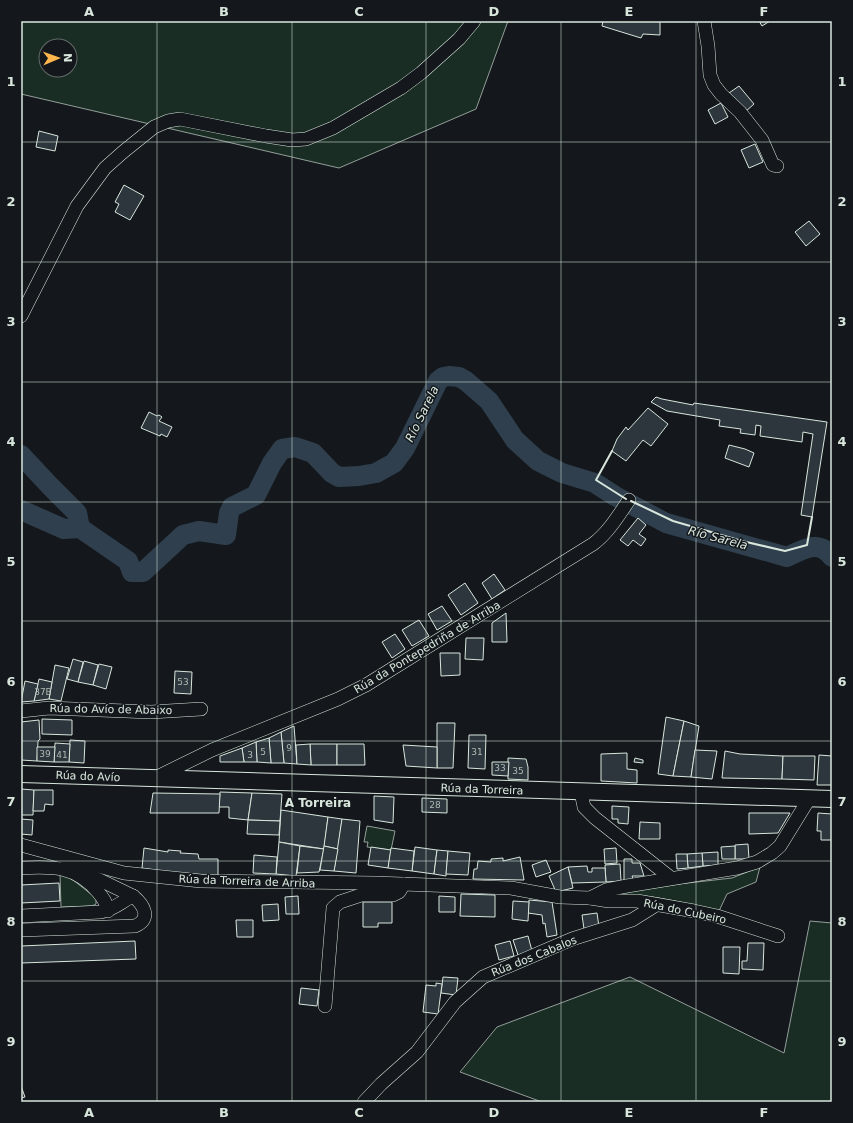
<svg xmlns="http://www.w3.org/2000/svg" width="853" height="1123" font-family="'DejaVu Sans',sans-serif">
  <rect width="100%" height="100%" fill="#14181c"/>
  <g fill="#1a2d24" stroke="#939e99" fill-rule="evenodd">
    <path d="M21,21H508L476,109L339,168L21,94ZM46,46H70V70H46Z"/>
    <path d="M367,826L395,831L391,850L367,847L368,842H364Z"/>
    <path d="M760,867L756,882L727,894L719,911C685,903 650,894 615,894L679,884L732,878Z"/>
    <path d="M60,874L68,876L96,898V904L92,906L61,907Z"/>
    <path d="M810,921L832,923V1102H542L460,1072L497,1027L630,977L784,1053Z"/>
  </g>
  <g fill="none" stroke-linecap="round" stroke-linejoin="round">
    <g stroke="#2f3f4d" stroke-width="20">
      <path d="M21,455L50,486L77,513L80,528"/>
      <path d="M21,510L64,529L80,528L128,561L132,572H143L183,535L199,531L226,535L229,513L232,507L256,495L272,463L282,449L295,447L313,453L332,473L339,477L359,476L376,473L394,463L405,448L438,381L443,377L449,376L459,377L466,381L489,401L515,440L538,461L562,473L595,483L615,496L666,523L787,557C804,549 819,539 832,557"/>
    </g>
  </g>
  <g fill="#2c363c" stroke="#d8e6dc">
    <path d="M603,21H660V35L643,34L641,38L602,26Z"/>
    <path d="M759,21H770L762,26Z"/>
    <path d="M739,86L754,104L745,112L729,93Z"/>
    <path d="M721,103L728,117L715,124L708,110Z"/>
    <path d="M39,131L58,136L55,151L36,147Z"/>
    <path d="M755,144L763,162L749,168L741,150Z"/>
    <path d="M124,185L144,196L130,220L115,212L119,204L115,202Z"/>
    <path d="M809,221L820,234L806,246L795,232Z"/>
    <path d="M656,397L662,399L693,405L694,403L827,422L812,517L801,515L813,434L803,432L802,442L760,436L761,426L756,425L755,435L740,433L741,429L719,426L720,420L667,411L651,402Z"/>
    <path d="M648,408L668,424L651,446L643,440L626,461L612,451L617,439L626,427L628,430Z"/>
    <path d="M149,412L157,416L159,415L162,417L159,421L172,427L167,437L161,434L160,436L141,428Z"/>
    <path d="M729,445L745,449L754,453L749,467L725,458Z"/>
    <path d="M638,518L646,525L639,534L646,539L641,546L633,540L628,546L620,540Z"/>
    <path d="M494,574L505,590L492,599L482,583Z"/>
    <path d="M465,583L478,603L461,615L448,595Z"/>
    <path d="M442,606L452,621L437,630L428,614Z"/>
    <path d="M506,613L507,642H492V623Z"/>
    <path d="M419,620L429,636L412,646L402,630Z"/>
    <path d="M395,634L405,649L392,658L382,642Z"/>
    <path d="M466,638H484L483,660L465,659Z"/>
    <path d="M440,653H460V675L441,676Z"/>
    <path d="M73,659L83,662L78,682L67,679Z"/>
    <path d="M84,661L98,665L93,685L78,682Z"/>
    <path d="M99,664L112,667L106,689L93,685Z"/>
    <path d="M55,665L69,668L61,701L49,699Z"/>
    <path d="M175,671L192,672L191,694L174,693Z"/>
    <path d="M39,679L52,682L49,699L34,701Z"/>
    <path d="M25,681L38,684L34,701L21,702Z"/>
    <path d="M666,717L684,721L673,776L658,774Z"/>
    <path d="M42,719L72,720V735L42,734Z"/>
    <path d="M39,720L40,739L38,741L37,761L21,760V722Z"/>
    <path d="M684,721L699,726L691,777L673,776Z"/>
    <path d="M437,723H455L453,768H437Z"/>
    <path d="M294,726L297,764L284,763L281,732Z"/>
    <path d="M281,732L284,763H271L269,738Z"/>
    <path d="M469,735H486L485,769L468,768Z"/>
    <path d="M269,738L271,763L257,762L256,742Z"/>
    <path d="M70,740L85,741L84,763L69,762Z"/>
    <path d="M256,742L257,762H244L242,748Z"/>
    <path d="M55,743L70,744L69,762H54Z"/>
    <path d="M310,744H337V765H311Z"/>
    <path d="M310,744L311,765L297,764L296,745Z"/>
    <path d="M337,744H364L365,765H337Z"/>
    <path d="M403,745L437,747V768L406,766Z"/>
    <path d="M37,747H55L54,762L37,761Z"/>
    <path d="M242,748L244,762H220V756Z"/>
    <path d="M695,750L717,751L712,779L691,777Z"/>
    <path d="M725,751L740,754L783,756L782,779L722,778Z"/>
    <path d="M627,753V769L637,770V783L601,781V754Z"/>
    <path d="M819,755L832,756V785H817Z"/>
    <path d="M783,756H815L814,780L782,779Z"/>
    <path d="M508,758L526,759L528,767V780L508,779Z"/>
    <path d="M635,758L643,760V763L634,762Z"/>
    <path d="M492,762H509L508,776L492,775Z"/>
    <path d="M21,789L34,790L33,815H21Z"/>
    <path d="M34,790H53V805L45,804L44,811H33Z"/>
    <path d="M220,792L252,793L248,820L229,818V807H219Z"/>
    <path d="M153,793L220,794L219,813H150Z"/>
    <path d="M252,793L282,794L280,821L248,820Z"/>
    <path d="M374,796L394,797L393,823L374,820Z"/>
    <path d="M422,798L447,799V813L422,812Z"/>
    <path d="M612,806L629,807L628,824L618,823V819H612Z"/>
    <path d="M281,810L328,817L324,849L279,842Z"/>
    <path d="M749,813H790L778,833L749,834Z"/>
    <path d="M818,813L832,814V840H821V831H817Z"/>
    <path d="M328,817L342,819L338,849L324,846Z"/>
    <path d="M21,819L33,820L32,835L21,834Z"/>
    <path d="M342,819L360,821L356,873L334,871Z"/>
    <path d="M248,820L280,821L279,835L247,834Z"/>
    <path d="M640,822L660,823V839H639Z"/>
    <path d="M279,842L300,846L296,876L276,874Z"/>
    <path d="M748,844L749,859H735V845Z"/>
    <path d="M300,846L324,849L319,872L297,873Z"/>
    <path d="M324,846L338,849L334,871L320,870Z"/>
    <path d="M735,846V859H722L721,847Z"/>
    <path d="M371,847L391,850L388,868L368,865Z"/>
    <path d="M415,847L437,850L434,874L412,871Z"/>
    <path d="M144,848L168,852V850L181,851L180,853L198,854L199,859H218V876L166,872L142,868Z"/>
    <path d="M391,848L414,851L412,871L388,868Z"/>
    <path d="M616,848L617,863L605,864L604,849Z"/>
    <path d="M437,850L448,851L446,876L434,874Z"/>
    <path d="M448,851L470,853L468,875L446,874Z"/>
    <path d="M718,852V865L703,866L702,853Z"/>
    <path d="M702,853L703,866L688,868L687,854Z"/>
    <path d="M676,854H687L688,868L677,869Z"/>
    <path d="M254,855L277,857L276,874L253,873Z"/>
    <path d="M520,857L524,880L473,879L474,869H477L478,861L491,862V859L503,858V861Z"/>
    <path d="M624,859H632V863H640L644,876H632L633,879L624,881Z"/>
    <path d="M546,860L551,872L536,877L532,865Z"/>
    <path d="M620,864L621,881L606,882L605,865Z"/>
    <path d="M587,866L588,872H592V868H605L606,882L572,883L568,867Z"/>
    <path d="M568,867L573,888L556,892L549,876Z"/>
    <path d="M59,883L60,901L21,903V885Z"/>
    <path d="M461,894L495,895V917L460,916Z"/>
    <path d="M298,896L299,914H286L285,897Z"/>
    <path d="M439,896L455,897V912H439Z"/>
    <path d="M529,900L552,902L557,935L547,937L545,923L543,924L542,915L528,913Z"/>
    <path d="M513,901L529,902L528,921L512,919Z"/>
    <path d="M363,902H392V923H378V927H363Z"/>
    <path d="M278,904L279,920L263,921L262,905Z"/>
    <path d="M597,913L599,927L584,929L582,915Z"/>
    <path d="M236,920H253V937H237Z"/>
    <path d="M528,936L532,951L518,955L513,940Z"/>
    <path d="M135,941L136,959L21,963V946Z"/>
    <path d="M510,941L514,956L499,960L495,945Z"/>
    <path d="M748,943H764L763,970L742,969V961H747Z"/>
    <path d="M723,947H740L739,974L723,973Z"/>
    <path d="M443,977L458,978L456,995L441,993Z"/>
    <path d="M436,983L442,984L438,1014L423,1012L426,985L436,986Z"/>
    <path d="M301,988L319,990L317,1006L299,1004Z"/>
    <path d="M21,1086L25,1097L21,1098Z"/>
  </g>
  <g fill="none" stroke-linecap="round" stroke-linejoin="round">
    <g stroke="#d8e6dc" stroke-width="14">
      <g id="minor">
        <path d="M704,21L708,46L710,75L714,85L721,94L740,112L762,140L773,165L777,166"/>
        <path d="M21,316L77,206L105,168L123,152L154,127L168,121L180,119L266,136L292,140L306,139L333,128L401,88L421,73L459,39L474,21"/>
        <path d="M21,711L49,708L151,712L201,709"/>
        <path d="M155,778L212,750L338,699L366,685L593,544C608,533 618,516 629,500"/>
        <path d="M581,792L584,807L595,818L671,878"/>
        <path d="M21,845L124,873L201,881L375,883L511,888L560,897L590,898L606,890L627,886L737,868L757,862L772,853L780,846L809,799"/>
        <path d="M21,868C53,866 76,866 98,892C103,898 107,903 108,911"/>
        <path d="M590,898L609,901H637L694,911L717,916L778,936"/>
        <path d="M21,916L100,912C116,909 120,902 133,896"/>
        <path d="M21,930L135,926C152,919 144,905 133,896L79,870L67,860"/>
        <path d="M325,1006L333,908L340,902L361,895H393L399,892L404,884"/>
        <path d="M364,1102L381,1084L417,1052L455,1002L483,977L572,939L632,920L656,905"/>
      </g>
    </g>
    <g stroke="#d8e6dc" stroke-width="18">
      <path id="major" d="M21,774L832,799"/>
    </g>
    <use href="#minor" stroke="#14181c" stroke-width="13"/>
    <use href="#major" stroke="#14181c" stroke-width="16"/>
    <g stroke="#d8e6dc" stroke-width="2">
      <path d="M612,451L596,480L626,499"/>
      <path d="M631,501L673,521L742,541L785,551L807,545L812,517"/>
    </g>
  </g>
  <path fill="none" stroke="#d8e6dc" stroke-width="1" stroke-opacity="0.55" d="M157,21V1102M292,21V1102M426,21V1102M561,21V1102M696,21V1102M21,142H832M21,262H832M21,382H832M21,502H832M21,621H832M21,741H832M21,861H832M21,981H832"/>
  <g text-anchor="middle" stroke-width="3" stroke-linejoin="round" paint-order="stroke">
    <g font-size="9" fill="#adbab4">
      <text x="183" y="685">53</text>
      <text x="43" y="695">37B</text>
      <text x="289" y="751">9</text>
      <text x="263" y="755">5</text>
      <text x="477" y="755">31</text>
      <text x="45" y="757">39</text>
      <text x="62" y="758">41</text>
      <text x="250" y="758">3</text>
      <text x="500" y="771">33</text>
      <text x="518" y="774">35</text>
      <text x="435" y="808">28</text>
    </g>
    <g font-size="11" fill="#d8e6dc" stroke="#14181c">
      <text transform="translate(427 647) rotate(-31)" y="4">Rúa da Pontepedriña de Arriba</text>
      <text transform="translate(111 709) rotate(1)" y="4">Rúa do Avío de Abaixo</text>
      <text transform="translate(88 776) rotate(2)" y="4">Rúa do Avío</text>
      <text transform="translate(482 789) rotate(2)" y="4">Rúa da Torreira</text>
      <text transform="translate(247 881) rotate(2)" y="4">Rúa da Torreira de Arriba</text>
      <text transform="translate(685 911) rotate(12)" y="4">Rúa do Cubeiro</text>
      <text transform="translate(534 956) rotate(-22)" y="4">Rúa dos Cabalos</text>
    </g>
    <g font-size="12" font-style="italic" fill="#d8e6dc" stroke="#14181c">
      <text transform="translate(422 414) rotate(-64)" y="4">Río Sarela</text>
      <text transform="translate(718 538) rotate(15)" y="4">Río Sarela</text>
    </g>
    <g font-size="12" font-weight="bold" fill="#d8e6dc" stroke="#14181c">
      <text x="318" y="807">A Torreira</text>
    </g>
  </g>
  <rect width="853" height="1123" fill="none" stroke="#14181c" stroke-width="44"/>
  <g transform="translate(58 58) rotate(88)"><circle r="19" fill="#14181c" stroke="#626a69"/>
  <path d="M0-3L7 15L0 10L-7 15Z" fill="#ffb74d"/>
  <text y="-6" font-size="11" font-weight="bold" text-anchor="middle" fill="#d8e6dc">N</text>
  </g>
  <rect x="22" y="22" width="809" height="1079" fill="none" stroke="#d8e6dc" stroke-width="1.5"/>
  <g font-size="13" text-anchor="middle" font-weight="bold" fill="#d8e6dc">
    <text x="89" y="16">A</text>
    <text x="224" y="16">B</text>
    <text x="359" y="16">C</text>
    <text x="494" y="16">D</text>
    <text x="629" y="16">E</text>
    <text x="764" y="16">F</text>
    <text x="11" y="86">1</text>
    <text x="842" y="86">1</text>
    <text x="11" y="206">2</text>
    <text x="842" y="206">2</text>
    <text x="11" y="326">3</text>
    <text x="842" y="326">3</text>
    <text x="11" y="446">4</text>
    <text x="842" y="446">4</text>
    <text x="11" y="566">5</text>
    <text x="842" y="566">5</text>
    <text x="11" y="686">6</text>
    <text x="842" y="686">6</text>
    <text x="11" y="806">7</text>
    <text x="842" y="806">7</text>
    <text x="11" y="926">8</text>
    <text x="842" y="926">8</text>
    <text x="11" y="1046">9</text>
    <text x="842" y="1046">9</text>
    <text x="89" y="1117">A</text>
    <text x="224" y="1117">B</text>
    <text x="359" y="1117">C</text>
    <text x="494" y="1117">D</text>
    <text x="629" y="1117">E</text>
    <text x="764" y="1117">F</text>
  </g>
</svg>
